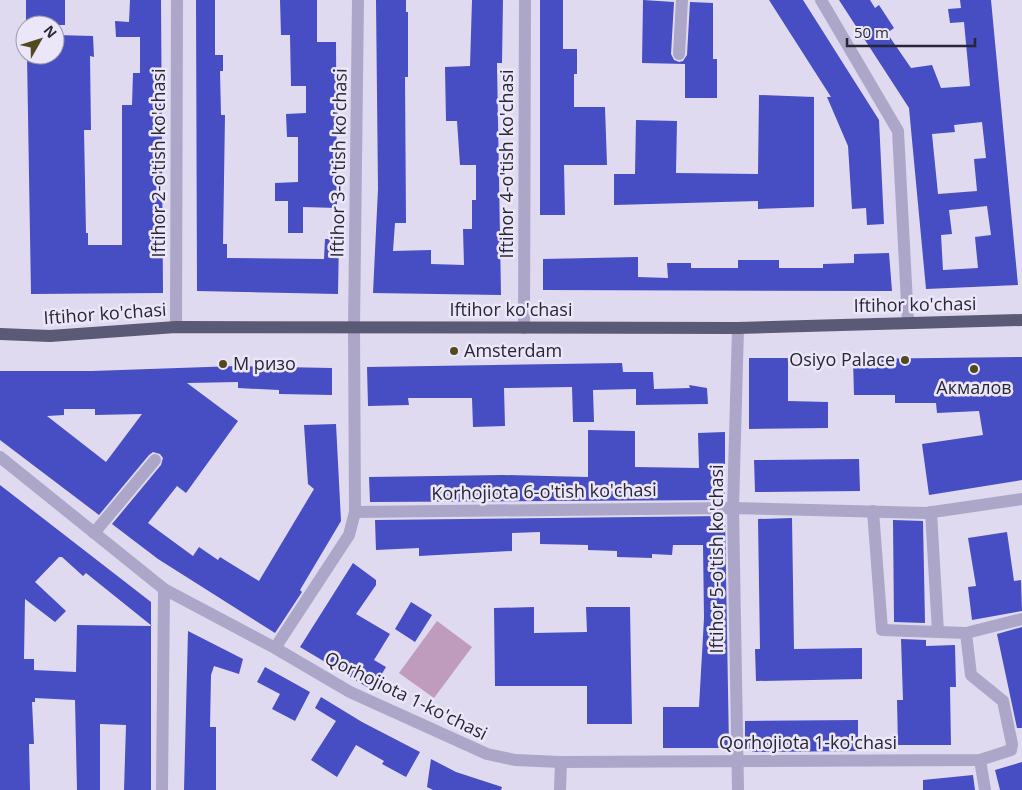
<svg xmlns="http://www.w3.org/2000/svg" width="1022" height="790" font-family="'Open Sans',sans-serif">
  <rect width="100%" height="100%" fill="#dfdaf0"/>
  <path fill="#bf9bbd" d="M437,621L472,647L434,698L399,673Z"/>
  <g fill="#474dc2" fill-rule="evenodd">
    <rect x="26" y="0" width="39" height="25"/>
    <path d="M130,0H161L163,293L31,294L27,55H55V35L93,36L94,57L90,56L91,130H84L86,233H88V245H122V105H132L133,73H140V37H116L115,21L129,22Z"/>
    <path d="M196,0H215V55H223V71H220L221,115H225L223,244H227V258L324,259L325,239H339L338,294L197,291Z"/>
    <path d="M280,0H317V42H336L337,208L303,207V233H288V201H275V183L298,182V137H287L286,114L306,113V86H291L290,35H281Z"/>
    <path d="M376,0H406V12H408V77H405L406,223H395L393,251L431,250V264L464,265L463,229H472V200H476V165H460L457,121H446L445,67L470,66L472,0H503L502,63H497L501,295L373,293L378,189Z"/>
    <path d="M540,0H563V49H577V74H574V107H605L607,165H564L565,215H540Z"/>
    <path d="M643,0L674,2L671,54L674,60L679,62L683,61L687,55L690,2L713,3V59H717V98H685V64L642,63Z"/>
    <path d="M769,0H803L879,120L884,224L867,225L866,208L852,209L848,146L827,97H831Z"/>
    <path d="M839,0H870L875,8L879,5L894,28L887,33L911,68L932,65L941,88L970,86L964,22L950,23L948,9L961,8L960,0H991L1018,285L926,289L909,108ZM982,122L986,158L974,159L977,191L938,194L932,134L955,132L954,125ZM987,206L991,235L975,237L978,268L943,270L941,235L952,234L949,210Z"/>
    <path d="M759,95L814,97V207L758,209V201L614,205V174H635L636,120L677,121L676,173L758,174Z"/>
    <path d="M889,253L892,291L543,290V259L638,257V277L668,278L667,263H691V268H738V260H779V268H823V264L854,263V254Z"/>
    <path d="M1022,357V480L929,495L922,444L983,435L979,411L937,413L936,403H895V395H854L853,359Z"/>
    <path d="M749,358H788V401L828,402V428L749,429Z"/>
    <path d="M622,363L623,372H653L654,389L690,388L689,385L707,388L708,404L636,405V389L593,390L594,422H573L572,387L504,388L505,426L473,427L472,398H408L409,405L368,406L367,367Z"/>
    <path d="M236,366L332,368V395L279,394V390L238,388V382L187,383L238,421L186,493L177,486L148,523L193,556L199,547L218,560L220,557L259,581L314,489L308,484L304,425L336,424L341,521L300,590L302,592L275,633L158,559L112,524L161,465L163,458L160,454L153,452L149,455L99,515L0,440V371H92ZM64,409H95V415L142,414L106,462L47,416L64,415Z"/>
    <path d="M588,430L635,431V467L699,468L698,433L725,432V500L370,502L369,477L503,475L588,477Z"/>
    <path d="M859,459L860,491L755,492L754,460Z"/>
    <path d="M0,485L151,602V790H124L126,725L100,724V790H77L75,700L35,698V702H32L34,744H29L30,790H0ZM59,557H62L83,576L86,573L152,626L77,625L76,672L34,670V659H24L25,599L55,622L66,611L35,582Z"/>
    <path d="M725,516L729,748H663V707H699L704,618L703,545H673L672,555L652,554V558L617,557V551L588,550V545L540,544V532L512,533V551L419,556V548L376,550L375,520Z"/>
    <path d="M792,518L794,649L862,648V679L756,681L755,649H760L758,519Z"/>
    <path d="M893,520L923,521L925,623L894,622Z"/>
    <path d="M1007,532L1014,581L1021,580L1022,611L972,620L968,587L976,586L968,538Z"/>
    <path d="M353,563L376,580V585L356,614L390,634L374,660L386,667L372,690L300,647Z"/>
    <path d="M411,602L432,615L415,642L395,629Z"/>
    <path d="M534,607V633L587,632L586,607H630L632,724H587V686H495L494,608Z"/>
    <path d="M1022,627V728H1017L997,634Z"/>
    <path d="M188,631L243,659L239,674L214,666L211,675L210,727H216V790H184Z"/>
    <path d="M901,639L926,640V646L955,645L956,687H950L951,745H898L897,700H903Z"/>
    <path d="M265,667L310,692L295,721L272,709L280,694L257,682Z"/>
    <path d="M321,697L362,722L420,752L406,777L382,764L384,761L356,745L337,777L311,760L336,721L315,708Z"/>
    <path d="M858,720V751L752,752V749L745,748V721Z"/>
    <path d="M431,759L456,772L502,787L501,790H433L427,787Z"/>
    <path d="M1022,762V790H1000L995,770Z"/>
    <path d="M973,775L975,790H923V780Z"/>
  </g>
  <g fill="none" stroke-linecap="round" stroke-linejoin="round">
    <g stroke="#aca7c8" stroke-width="12">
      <path d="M821,0L898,131L908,322"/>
      <path d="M679,54L682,0"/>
      <path d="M176,327L177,0"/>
      <path d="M524,328L525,0"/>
      <path d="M738,328L733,508L738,790"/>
      <path d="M0,457L164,589L275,648L350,692L487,754L515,760L561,762L980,760L1011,750L1012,744L1003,701L971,675L966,633L938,632"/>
      <path d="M873,511L882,630L938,632L931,512"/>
      <path d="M355,512L733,508L926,513L1022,499"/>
      <path d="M94,533L155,460"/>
      <path d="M966,633L1022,619"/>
      <path d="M275,648L349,535L355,512L354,327L358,0"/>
      <path d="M980,760L985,790"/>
      <path d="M162,790L164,589"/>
      <path d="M560,790L561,762"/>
    </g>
    <path stroke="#5a5976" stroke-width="12" d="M0,334L50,336L176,327L738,328L1022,320"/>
  </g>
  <g fill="#54481e" stroke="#ebe6f8" stroke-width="2">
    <circle cx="454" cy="351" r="5"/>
    <circle cx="905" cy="360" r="5"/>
    <circle cx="223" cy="364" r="5"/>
    <circle cx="974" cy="369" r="5"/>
  </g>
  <g text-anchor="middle" stroke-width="5" stroke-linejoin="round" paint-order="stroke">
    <g font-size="18" fill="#272735" stroke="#ebe6f8">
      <text transform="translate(159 163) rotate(-90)" y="6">Iftihor 2-o'tish ko'chasi</text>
      <text transform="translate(339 163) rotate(-89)" y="6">Iftihor 3-o'tish ko'chasi</text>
      <text transform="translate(507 164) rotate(-90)" y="6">Iftihor 4-o'tish ko'chasi</text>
      <text transform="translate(915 305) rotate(-1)" y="6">Iftihor ko'chasi</text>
      <text x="511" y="316">Iftihor ko'chasi</text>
      <text transform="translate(105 314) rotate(-4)" y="6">Iftihor ko'chasi</text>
      <text transform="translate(544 492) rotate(-1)" y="6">Korhojiota 6-o'tish ko'chasi</text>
      <text transform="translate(717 559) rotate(-90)" y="6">Iftihor 5-o'tish ko'chasi</text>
      <text transform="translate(406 696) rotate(26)" y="6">Qorhojiota 1-ko'chasi</text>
      <text x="808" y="749">Qorhojiota 1-ko'chasi</text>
    </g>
    <g font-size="18" fill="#272735" stroke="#ebe6f8" text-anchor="start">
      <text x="464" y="357">Amsterdam</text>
      <text x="895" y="366" text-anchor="end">Osiyo Palace</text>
      <text x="233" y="370">М ризо</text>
      <text x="974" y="394" text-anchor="middle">Акмалов</text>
    </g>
  </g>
  <g transform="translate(40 40) rotate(51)"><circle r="24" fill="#ebe6f8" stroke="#9d9aaa"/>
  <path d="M0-4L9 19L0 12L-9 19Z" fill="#54481e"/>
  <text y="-8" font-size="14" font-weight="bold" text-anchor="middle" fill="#272735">N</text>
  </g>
  <path d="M847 38v8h128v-8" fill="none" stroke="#272735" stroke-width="2.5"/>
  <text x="854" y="38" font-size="15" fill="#272735" stroke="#ebe6f8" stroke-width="4" paint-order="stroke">50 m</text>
</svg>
